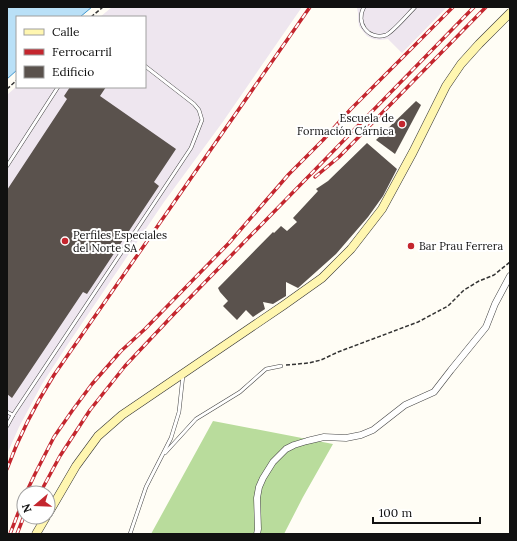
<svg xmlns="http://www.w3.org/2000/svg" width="517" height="541" font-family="Lora,serif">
  <rect width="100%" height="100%" fill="#fffdf5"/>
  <g fill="#eee6ef">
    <path d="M112,7H302L222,123L164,202L68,344L42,384L19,427L7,454V95L17,86V87H145V17H100Z"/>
    <path d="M356,7H447L402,53L388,39L380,40L373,39L367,36L362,30L359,26L358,19V13L357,8Z"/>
  </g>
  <path fill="#b9dc9c" d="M213,421L333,444L303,497L284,534H151Z"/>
  <path fill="#b9e0f7" stroke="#3f96cf" d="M7,7H92L80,17H17V70L7,79Z"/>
  <g fill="#5a524d">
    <path d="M70,87H106L100,96L176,149L154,182L159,186L87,294L83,292L12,398L7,394V190L67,99L64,96Z"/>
    <path d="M416,101L421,105L395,154L376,140Z"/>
    <path d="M367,143L397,169L383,196L368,217L336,254L298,288L286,282V296L273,304L263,302L265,309L253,317L246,310L237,320L223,306L228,301L220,292L218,288L273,232L274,233L281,226L287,231L297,222L293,218L318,191L316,189L328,181Z"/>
  </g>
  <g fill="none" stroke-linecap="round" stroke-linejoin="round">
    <g stroke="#444" stroke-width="4">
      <g id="lane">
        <path d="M364,7C355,22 368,41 386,35C393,32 409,13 415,7"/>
        <path d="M7,166L58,87"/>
        <path d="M7,412L13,415"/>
        <path d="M7,426L13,415L191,148L202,120L199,110L194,104L145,66"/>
        <path d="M165,453L196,419L240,392L266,369L281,366"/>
        <path d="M130,534L146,487L171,438L179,412L183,375"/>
      </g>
    </g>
    <g stroke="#444" stroke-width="7">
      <path id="street" d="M257,534L258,529L257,498L259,487L263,478L273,462L286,449L294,445L307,441L324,437L346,438L361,435L373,430L405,405L434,392L451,370L486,327L495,304L510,276"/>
    </g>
    <g stroke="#333" stroke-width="9">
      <g id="secondary">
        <path d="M48,514L76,466L98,436L122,415L284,305L322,278L351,249L382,209L413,152L446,86L461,64L479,44L510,13"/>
        <path d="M36,534L46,517"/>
      </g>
    </g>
    <g stroke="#333" stroke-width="1.5" stroke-dasharray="4 2" stroke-linecap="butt">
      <path d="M91,17L103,7"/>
      <path d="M7,89L17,80"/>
      <path d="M286,365L309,363L321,360L338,352L418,322L448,306L464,290L479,281L494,275L510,262"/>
    </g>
    <use href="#lane" stroke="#fff" stroke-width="3"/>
    <use href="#street" stroke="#fff" stroke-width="6"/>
    <use href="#secondary" stroke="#fff6b0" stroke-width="8"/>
    <g stroke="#c4262e" stroke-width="3.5">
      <g id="rail">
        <path d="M315,177L339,157L486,7"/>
        <path d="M7,469C19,436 35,405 54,375L310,7"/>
        <path d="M26,493L35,474L54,437L72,411L92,384L121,351L145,329L229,243L289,174L323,140L350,110L453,7"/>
        <path d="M40,493L60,456L90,410L125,366L174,314L474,7"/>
        <path d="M10,534L24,498"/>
        <path d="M17,534L24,516"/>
      </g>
    </g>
    <use href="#rail" stroke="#fff" stroke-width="2" stroke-dasharray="6" stroke-linecap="butt"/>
  </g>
  <g fill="#c4262e" stroke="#fff" stroke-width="1.5">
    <circle cx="402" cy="124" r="4"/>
    <circle cx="65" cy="241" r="4"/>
    <circle cx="411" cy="246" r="4"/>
  </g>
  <g text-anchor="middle" stroke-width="4" stroke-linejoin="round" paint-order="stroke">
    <g font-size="11" fill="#111" stroke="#fff" text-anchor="start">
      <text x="394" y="122" text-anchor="end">Escuela de<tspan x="394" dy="13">Formación Cárnica</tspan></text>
      <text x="73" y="239">Perfiles Especiales<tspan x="73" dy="13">del Norte SA</tspan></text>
      <text x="419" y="250">Bar Prau Ferrera</text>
    </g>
  </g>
  <rect width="517" height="541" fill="none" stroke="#111111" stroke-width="16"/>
  <rect x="16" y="16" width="130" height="72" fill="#ffffff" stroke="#a0a0a0"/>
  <rect x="24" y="29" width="20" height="6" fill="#fff6b0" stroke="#a0a0a0"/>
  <text x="52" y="36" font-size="12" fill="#111111">Calle</text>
  <rect x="24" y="49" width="20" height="6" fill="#c4262e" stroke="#a0a0a0"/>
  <text x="52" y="56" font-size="12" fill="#111111">Ferrocarril</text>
  <rect x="24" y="66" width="20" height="12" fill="#5a524d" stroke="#a0a0a0"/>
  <text x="52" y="76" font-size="12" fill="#111111">Edificio</text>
  <g transform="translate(36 505) rotate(251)"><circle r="19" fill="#ffffff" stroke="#a0a0a0"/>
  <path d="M0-3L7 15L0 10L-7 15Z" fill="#c4262e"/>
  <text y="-6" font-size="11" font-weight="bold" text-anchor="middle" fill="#111111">N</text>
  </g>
  <path d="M373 517v6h107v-6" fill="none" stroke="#111111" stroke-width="2"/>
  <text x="379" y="517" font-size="12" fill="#111111" stroke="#ffffff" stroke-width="3" paint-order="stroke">100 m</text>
</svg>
